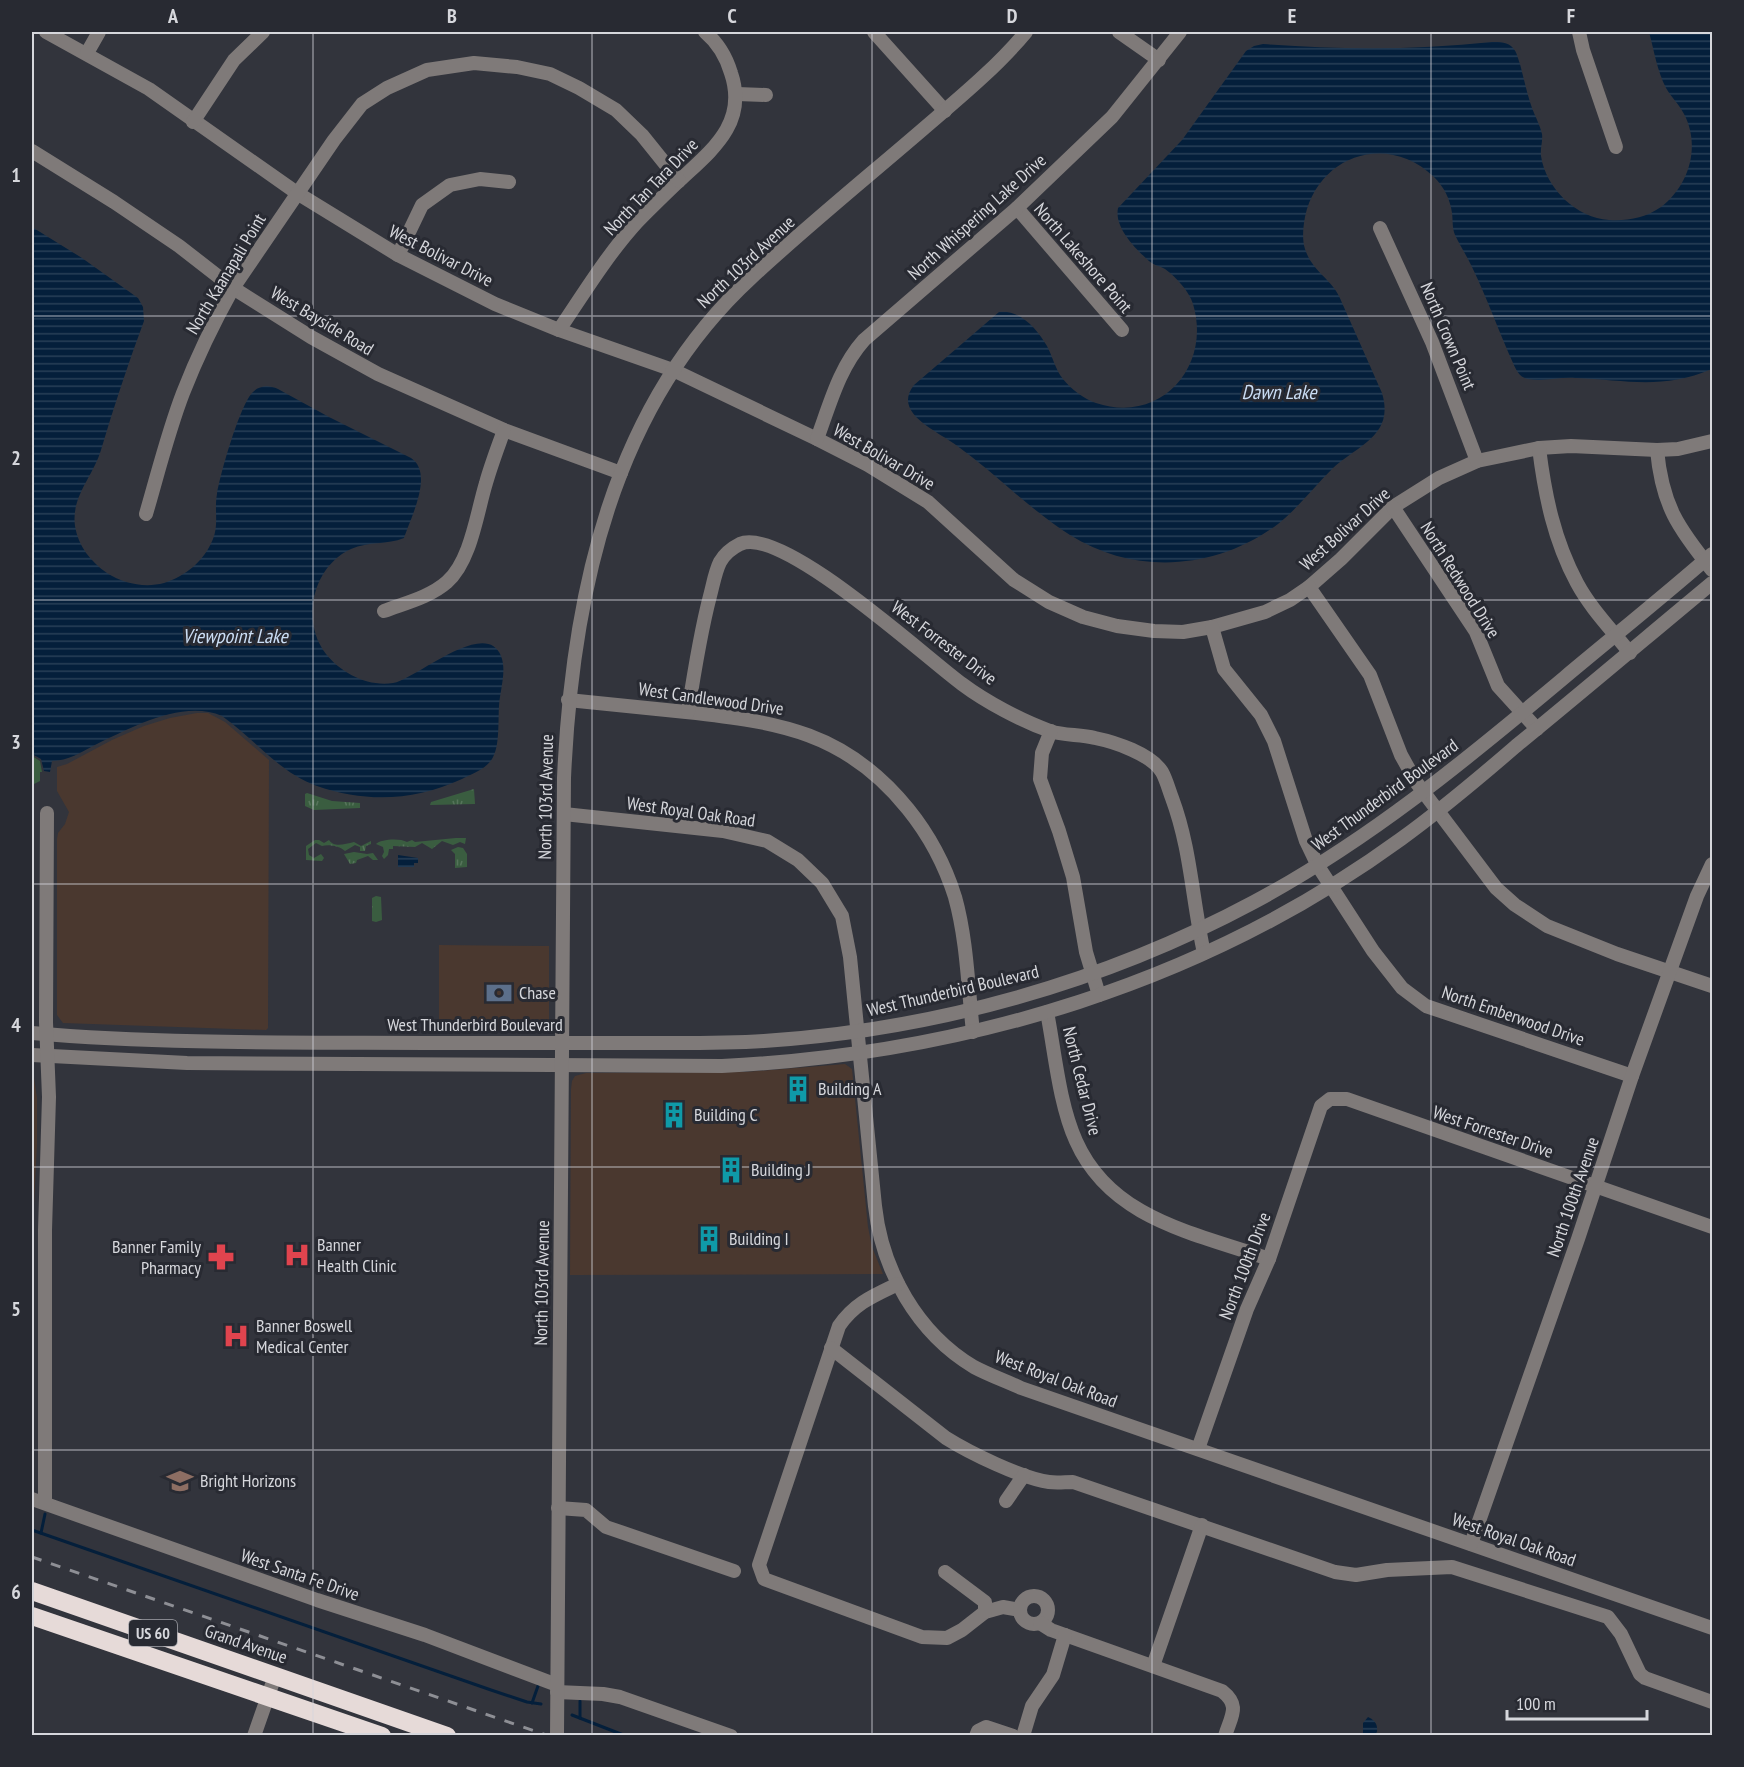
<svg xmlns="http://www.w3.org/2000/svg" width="1744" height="1767" font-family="'PT Sans Narrow',sans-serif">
  <defs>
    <pattern id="grass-tufts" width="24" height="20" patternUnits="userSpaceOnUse" patternTransform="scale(1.5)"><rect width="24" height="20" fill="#3a5d40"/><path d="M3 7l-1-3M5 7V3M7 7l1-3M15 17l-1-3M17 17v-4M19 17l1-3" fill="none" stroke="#56745b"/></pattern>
    <pattern id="water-rules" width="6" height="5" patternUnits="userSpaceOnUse" patternTransform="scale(1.5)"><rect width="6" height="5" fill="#041f3b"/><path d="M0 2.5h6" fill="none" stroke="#283f57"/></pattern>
  </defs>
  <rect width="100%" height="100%" fill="#32343c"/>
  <g fill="#4a382f">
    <path d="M197,713H208L225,722L269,760L268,1028L266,1030L63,1023L57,1015V839L58,833L65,824L69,812L57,791V767L67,764L112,740L144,726L170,718Z"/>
    <path d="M439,945L549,946V1025L543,1030L535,1031L439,1030Z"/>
    <path d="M845,1064L852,1069L868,1227L872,1247L883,1274L570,1275L571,1089L572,1081L575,1076L586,1073L745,1072Z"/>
    <path d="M32,1071H33L37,1098V1144L34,1205L32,1208Z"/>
  </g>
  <g fill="url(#grass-tufts)">
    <path d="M474,789L475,804L430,805L431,802Z"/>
    <path d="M307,793L332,801L360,803V808L314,810L305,806V794Z"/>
    <path d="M456,838H466L465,844L460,842L453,845L442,841L432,849L422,843L415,847L393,846V849H389L388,855L384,859L382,856L384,852L383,847L376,844C381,839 400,838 407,842L412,840L415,842Z"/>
    <path d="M315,840H319L324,843L329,840C334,848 345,844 354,842L361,846L371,841V844L366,846L365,851H360V847L355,845L345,851C340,846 328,844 322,846L316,843L308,849L309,855L314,858L321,854L324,858L322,861L306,860V846Z"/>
    <path d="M458,847L463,848L467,854V867L455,868V854L451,850Z"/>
    <path d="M354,852L367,854L373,853L378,860H373L368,856L357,860L356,863L350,864L344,854Z"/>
    <path d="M376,896L381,897L382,920L376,922L372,921V898Z"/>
  </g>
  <path fill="#3a5d40" d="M32,756L40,761L42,772H40V781L32,785Z"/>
  <g fill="url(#water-rules)">
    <path d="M1649,32H1712V369C1662,390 1627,380 1575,378C1560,377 1543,382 1528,379C1520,378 1516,370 1513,363C1499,332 1487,298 1472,267C1467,256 1460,246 1455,235C1452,228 1453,220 1452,213C1450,199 1444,187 1434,177C1388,132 1318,155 1305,217C1303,228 1302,239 1305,249C1312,271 1331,279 1339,296L1382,393C1395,436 1357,445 1332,469C1314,487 1298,508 1278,524C1217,570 1135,576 1070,535C1029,509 995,473 956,445C936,430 892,413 914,385L999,312C1020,309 1037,329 1047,346C1053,357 1055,369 1063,379C1071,389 1084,399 1096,403C1160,425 1212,367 1193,304C1189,291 1176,277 1165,269C1160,266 1153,265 1149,261C1136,249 1114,228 1118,208L1182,140L1246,51L1254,46L1263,44C1340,50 1416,50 1492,42C1500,42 1508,42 1513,48C1517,52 1518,59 1520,64C1524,79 1527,94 1532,108C1535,116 1540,125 1542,134C1543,141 1540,149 1541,156C1546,189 1577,218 1609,220C1628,221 1645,218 1661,207C1689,186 1701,146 1684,114C1679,104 1671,97 1666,88C1657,71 1654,50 1649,32Z"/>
    <path d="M32,227L82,258L138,298L143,307L144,321C128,364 114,406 101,450C93,477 71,496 75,526C78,546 91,562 107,573C124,584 145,588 164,583C186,576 204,561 213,539C219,524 214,510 217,494C220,475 240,404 253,392C260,385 269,385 278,389L329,417L411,458C434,473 411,517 404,538C387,545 369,541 351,549C313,566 300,621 326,654C341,673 368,687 393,683C416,679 486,617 501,656C507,671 500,690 499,706C498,720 500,747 492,759C486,769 472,774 462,779C414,801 367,803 317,786C278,772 255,739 222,716C182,699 131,728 95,745C81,752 68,761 52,761L50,772L44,771L41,759L32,754Z"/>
    <path d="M398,855L418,858V863H414V867H398Z"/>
    <path d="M1368,1717C1375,1720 1378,1725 1377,1732L1375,1734L1363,1733V1723Z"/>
  </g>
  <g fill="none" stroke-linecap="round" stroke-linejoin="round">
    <g stroke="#041f3b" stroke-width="3">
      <path d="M32,1530L491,1690L527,1702L541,1704"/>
      <path d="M41,1533L45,1514"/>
      <path d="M532,1703L538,1686"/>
      <path d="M572,1715L626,1736"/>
      <path d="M580,1718V1701"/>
    </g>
    <g stroke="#7f7a79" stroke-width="14">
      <path d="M46,32L149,89L297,193L398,255L495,304L559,330L673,370L817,439L868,465L928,502L1014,580L1049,602L1083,617L1117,626L1154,631L1183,632L1212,627L1265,612L1290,600L1309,587L1341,559L1393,507L1439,478L1477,461L1539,448L1571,446L1657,450L1678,449L1712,441"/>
      <path d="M874,32L945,111"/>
      <path d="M1119,32L1159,60"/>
      <path d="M1579,32L1583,50L1616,147"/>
      <path d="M87,53L99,32"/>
      <path d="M737,94L766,95"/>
      <path d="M193,122L234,60L263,32"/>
      <path d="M32,151L114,202L179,246L233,288L311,337L378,374L504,430L621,473"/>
      <path d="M1017,208L1122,330"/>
      <path d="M1380,228L1432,342L1477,461"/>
      <path d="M398,255L422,205L450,185L480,179L509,182"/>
      <path d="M559,330C584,293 607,255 637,222C651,208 665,194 680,180C712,150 748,123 731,73C726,56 718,43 705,32"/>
      <path d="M817,439C830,404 839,368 864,340L1017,208L1112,117L1180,32"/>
      <path d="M1539,448C1545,496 1554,540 1577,583C1591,609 1612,630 1630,653"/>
      <path d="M1657,450C1662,505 1678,528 1712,570"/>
      <path d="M1393,507L1476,632L1498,686L1537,729"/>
      <path d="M146,514C158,473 168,432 183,393C197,357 214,322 233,288L334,140L362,104L387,88L427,70L474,63L517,67L550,74L579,88L616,110L642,135L679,181"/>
      <path d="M1309,587L1370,675L1401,755L1416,782L1496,888L1515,905L1547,926L1617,954L1712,986"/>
      <path d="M384,611C405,603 430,597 447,582C471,561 477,512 486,483C491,465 498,447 504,430"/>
      <path d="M1212,627L1224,669L1261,715L1274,741L1306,841L1318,866L1373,951L1402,988L1426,1006L1632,1076"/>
      <path d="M568,700C608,704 647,708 686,712C779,722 846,732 908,809C929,835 945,865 955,897C967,940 968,987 973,1032"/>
      <path d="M688,712C694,673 700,634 710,596C713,585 715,572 720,562C725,553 732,548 740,544C782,525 925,657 962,684C986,702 1022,721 1050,731C1064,736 1080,734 1095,738C1115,742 1151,754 1162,772C1166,779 1169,790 1172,798C1191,849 1192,899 1204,953"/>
      <path d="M1051,731L1042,753L1040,779L1059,831L1073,877L1086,952L1099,995"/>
      <path d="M564,814L723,831L767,841L798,860L822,883L842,916L850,957L875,1206C882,1270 917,1333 974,1367C989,1375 1006,1381 1021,1388L1712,1628"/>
      <path d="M1047,1012C1055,1053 1059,1103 1076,1141C1111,1220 1196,1233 1269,1259"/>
      <path d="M32,1033C171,1045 312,1042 453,1043C511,1043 569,1043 627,1043C672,1043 718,1044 764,1041C934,1030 1103,983 1254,902C1368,841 1466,760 1565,677C1614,636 1664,596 1712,554"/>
      <path d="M32,1055L187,1063L722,1066C966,1054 1203,983 1401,839C1441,810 1479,778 1516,746C1582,692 1647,637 1712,583"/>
      <path d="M898,1284C873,1296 855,1303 839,1326L762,1556L759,1565L764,1579L922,1637L947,1638L962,1630L985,1612L1003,1607L1020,1610"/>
      <path d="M831,1348L946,1438C970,1453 1021,1478 1049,1482C1057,1483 1065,1482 1073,1482L1335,1572L1356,1575L1387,1570L1452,1567L1608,1617L1621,1634L1640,1674L1645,1678L1712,1702"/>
      <path d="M1198,1449L1247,1309L1269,1259L1321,1106L1330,1099H1347L1712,1227"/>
      <path d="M32,1499L317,1600L425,1635L557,1685"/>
      <path d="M1006,1501L1024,1475"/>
      <path d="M45,1503V1230L49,1097L46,1022L47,813"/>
      <path d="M558,1508L586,1510L606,1527L734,1571"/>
      <path d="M1471,1544L1578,1239L1632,1076L1697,896L1712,864"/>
      <path d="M945,1572L985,1602V1612"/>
      <circle cx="1034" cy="1610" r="14"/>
      <path d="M1040,1623L1051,1630L1222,1691C1241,1706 1231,1716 1225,1736"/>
      <path d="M1153,1666L1202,1525"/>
      <path d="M557,1692L603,1694L620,1697L731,1736"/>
      <path d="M254,1736L275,1676"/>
      <path d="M557,1736L564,778C572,596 612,406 751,278C806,227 865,179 922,130C958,99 996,68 1026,32"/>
      <path d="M976,1736L978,1731L986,1727L1013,1736"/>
      <path d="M1023,1736L1032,1706L1053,1675L1065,1635"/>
    </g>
    <g stroke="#e6dad8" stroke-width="18">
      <path d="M32,1591L447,1736"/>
      <path d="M32,1616L382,1736"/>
    </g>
    <path stroke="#8e8f95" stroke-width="3" stroke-dasharray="10 10" stroke-linecap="butt" d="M32,1557L549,1736"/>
  </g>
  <path fill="none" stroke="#d6d7dc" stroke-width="1.5" stroke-opacity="0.55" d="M313,32V1736M592,32V1736M872,32V1736M1152,32V1736M1431,32V1736M32,316H1712M32,600H1712M32,884H1712M32,1167H1712M32,1450H1712"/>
  <defs>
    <g id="bank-bare" transform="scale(2.07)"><path d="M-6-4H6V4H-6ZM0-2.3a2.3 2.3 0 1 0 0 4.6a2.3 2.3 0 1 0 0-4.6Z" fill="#5c6f8a" stroke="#282a32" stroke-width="2.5" paint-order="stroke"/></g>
    <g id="building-bare" transform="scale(2.07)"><path d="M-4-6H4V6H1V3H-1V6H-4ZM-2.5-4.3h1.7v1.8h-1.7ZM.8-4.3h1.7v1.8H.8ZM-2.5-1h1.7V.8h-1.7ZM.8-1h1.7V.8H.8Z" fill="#0f9aa8" stroke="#282a32" stroke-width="2.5" paint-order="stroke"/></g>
    <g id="hospital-bare" transform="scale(2.07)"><path d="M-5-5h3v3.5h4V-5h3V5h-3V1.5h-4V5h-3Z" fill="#e0444e" stroke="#282a32" stroke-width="2.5" paint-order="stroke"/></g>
    <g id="pharmacy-bare" transform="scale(2.07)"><path d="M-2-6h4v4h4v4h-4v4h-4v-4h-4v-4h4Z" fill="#e0444e" stroke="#282a32" stroke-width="2.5" paint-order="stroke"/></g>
    <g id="school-bare" transform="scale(2.07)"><path d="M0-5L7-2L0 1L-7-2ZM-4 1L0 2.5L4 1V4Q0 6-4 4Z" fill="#8d6e63" stroke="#282a32" stroke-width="2.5" paint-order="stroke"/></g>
  </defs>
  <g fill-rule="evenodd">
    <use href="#bank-bare" x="499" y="993"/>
    <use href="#building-bare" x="798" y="1089"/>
    <use href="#building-bare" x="674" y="1115"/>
    <use href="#building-bare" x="731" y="1170"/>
    <use href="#building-bare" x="709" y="1239"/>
    <use href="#hospital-bare" x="297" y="1255"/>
    <use href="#pharmacy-bare" x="221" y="1257"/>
    <use href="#hospital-bare" x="236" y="1336"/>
    <use href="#school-bare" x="180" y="1481"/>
  </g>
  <g text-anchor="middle" stroke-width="6" stroke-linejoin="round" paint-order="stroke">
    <rect fill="#282a32" stroke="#a2a3a9" stroke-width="1.5" x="129" y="1620" width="48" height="26" rx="4.5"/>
    <g font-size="16" font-weight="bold" fill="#d6d7dc">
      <text x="153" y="1639">US 60</text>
    </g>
    <g font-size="18" fill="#d6d7dc" stroke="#282a32">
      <text transform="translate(651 187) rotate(-46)" y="6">North Tan Tara Drive</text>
      <text transform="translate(977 217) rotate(-42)" y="6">North Whispering Lake Drive</text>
      <text transform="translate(441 256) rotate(27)" y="6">West Bolivar Drive</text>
      <text transform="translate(1083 258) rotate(49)" y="6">North Lakeshore Point</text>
      <text transform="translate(746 262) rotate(-43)" y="6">North 103rd Avenue</text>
      <text transform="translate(226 274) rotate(-59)" y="6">North Kaanapali Point</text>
      <text transform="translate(322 321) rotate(31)" y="6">West Bayside Road</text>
      <text transform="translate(1448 336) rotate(67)" y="6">North Crown Point</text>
      <text transform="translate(884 457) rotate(30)" y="6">West Bolivar Drive</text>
      <text transform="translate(1345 529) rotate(-42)" y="6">West Bolivar Drive</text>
      <text transform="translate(1460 580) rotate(58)" y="6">North Redwood Drive</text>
      <text transform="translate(944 643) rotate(37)" y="6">West Forrester Drive</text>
      <text transform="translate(711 699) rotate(8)" y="6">West Candlewood Drive</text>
      <text transform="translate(1385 795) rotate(-36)" y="6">West Thunderbird Boulevard</text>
      <text transform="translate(546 797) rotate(-89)" y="6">North 103rd Avenue</text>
      <text transform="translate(691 812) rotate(8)" y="6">West Royal Oak Road</text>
      <text transform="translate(953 991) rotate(-13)" y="6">West Thunderbird Boulevard</text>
      <text transform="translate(1513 1016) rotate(19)" y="6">North Emberwood Drive</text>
      <text x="475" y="1031">West Thunderbird Boulevard</text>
      <text transform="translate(1082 1081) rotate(76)" y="6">North Cedar Drive</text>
      <text transform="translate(1493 1132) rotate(19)" y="6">West Forrester Drive</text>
      <text transform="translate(1573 1197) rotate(-71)" y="6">North 100th Avenue</text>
      <text transform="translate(1245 1266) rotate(-69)" y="6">North 100th Drive</text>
      <text transform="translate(542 1283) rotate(-89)" y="6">North 103rd Avenue</text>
      <text transform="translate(1056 1379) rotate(21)" y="6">West Royal Oak Road</text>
      <text transform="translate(1514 1540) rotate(19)" y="6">West Royal Oak Road</text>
      <text transform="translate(300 1575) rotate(19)" y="6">West Santa Fe Drive</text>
      <text transform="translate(246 1644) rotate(19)" y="6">Grand Avenue</text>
    </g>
    <g font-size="18" fill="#d6d7dc" stroke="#282a32" text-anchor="start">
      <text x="519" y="999">Chase</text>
      <text x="818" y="1095">Building A</text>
      <text x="694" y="1121">Building C</text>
      <text x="751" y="1176">Building J</text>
      <text x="729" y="1245">Building I</text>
      <text x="317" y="1251">Banner<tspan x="317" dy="21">Health Clinic</tspan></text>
      <text x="201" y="1253" text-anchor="end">Banner Family<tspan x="201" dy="21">Pharmacy</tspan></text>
      <text x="256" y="1332">Banner Boswell<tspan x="256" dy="21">Medical Center</tspan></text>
      <text x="200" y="1487">Bright Horizons</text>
    </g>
    <g font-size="20" font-style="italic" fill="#caddf4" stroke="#282a32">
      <text x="1279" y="399">Dawn Lake</text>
      <text x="235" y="643">Viewpoint Lake</text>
    </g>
  </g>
  <rect width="1744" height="1767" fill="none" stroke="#282a32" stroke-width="66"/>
  <path d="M1507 1710v9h140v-9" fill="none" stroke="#d6d7dc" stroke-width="3"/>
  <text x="1516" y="1710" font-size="18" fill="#d6d7dc" stroke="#282a32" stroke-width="4.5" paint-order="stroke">100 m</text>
  <rect x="33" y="33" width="1678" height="1701" fill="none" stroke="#d6d7dc" stroke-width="2"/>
  <g font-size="20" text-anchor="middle" font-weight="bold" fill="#d6d7dc">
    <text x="173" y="23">A</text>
    <text x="452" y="23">B</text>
    <text x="732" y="23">C</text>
    <text x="1012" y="23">D</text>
    <text x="1292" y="23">E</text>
    <text x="1571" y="23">F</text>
    <text x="16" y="182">1</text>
    <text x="16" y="465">2</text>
    <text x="16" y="749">3</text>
    <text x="16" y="1032">4</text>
    <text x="16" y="1316">5</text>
    <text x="16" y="1599">6</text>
  </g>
</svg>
